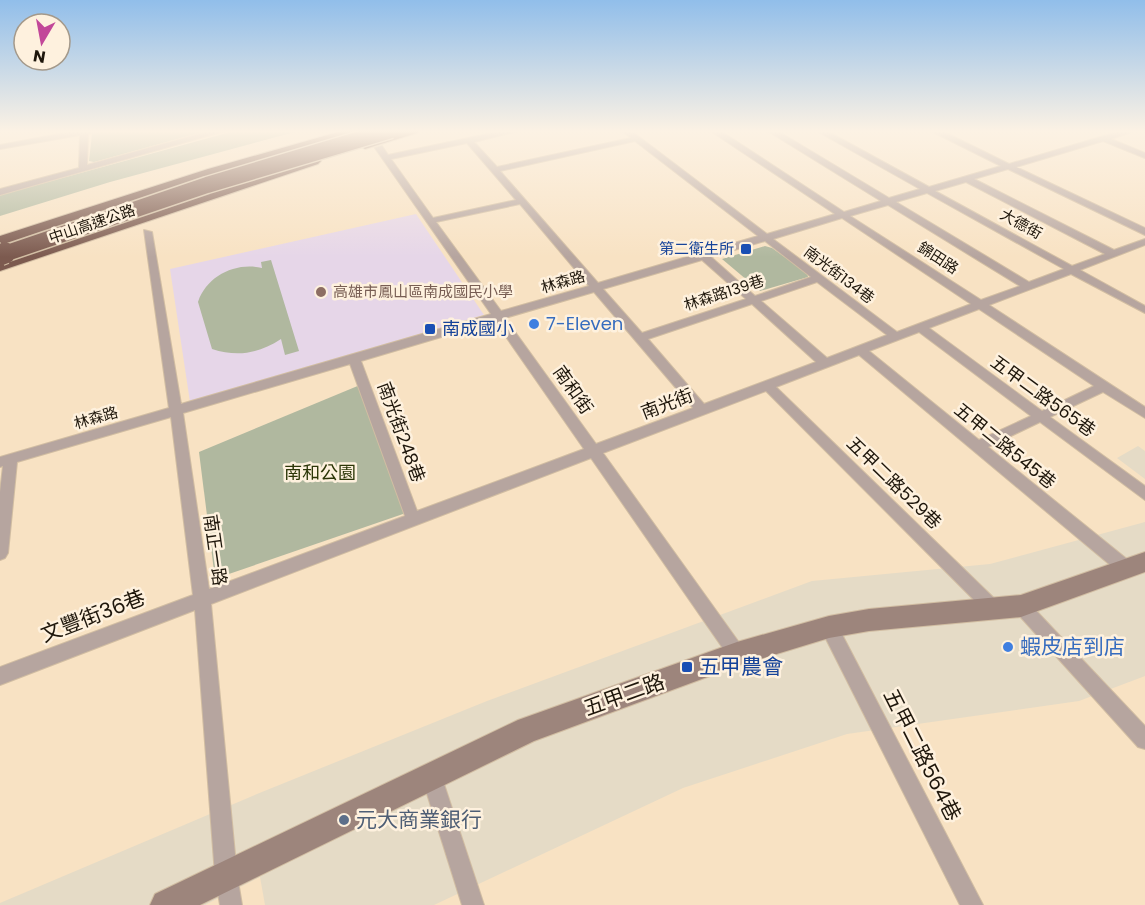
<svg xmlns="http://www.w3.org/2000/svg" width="1145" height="905" font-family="Poppins,'Noto Sans TC',sans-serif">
  <rect width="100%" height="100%" fill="#f8e2c3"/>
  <g fill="#e5dbc6">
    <path d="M1138,446L1145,451V479L1117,458Z"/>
    <path d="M1145,522V676L1079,701L847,734L683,788L434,905H265L260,877L205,905H0V903L257,794L487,701L812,581L990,564Z"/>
  </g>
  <path fill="#e6d6e8" d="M416,214L484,315L190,402L170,269Z"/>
  <g fill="#b0b89f">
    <path d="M107,130H210L94,162L89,161L92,134Z"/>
    <path d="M238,130H302L110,182L0,216V195Z"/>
    <path d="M765,246L772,248L807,273L808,277L760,291L722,259Z"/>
    <path d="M271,260L299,351L285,355L281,339C258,354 237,357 212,349L198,302C207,276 235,262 262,268L261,262Z"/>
    <path d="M360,385L406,507L403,514L223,576L214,571L199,452Z"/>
  </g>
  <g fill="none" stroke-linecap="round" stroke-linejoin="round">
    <g stroke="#d1bda2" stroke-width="2">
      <g id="street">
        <path d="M100,130L88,134L87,165L214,130H228L0,195V189L79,168L80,135L0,149V145L80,130Z"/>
        <path d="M506,130H522L474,142L497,167L631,138L621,130H630L767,234L835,214L709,130H719L844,212L881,201L766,130H776L889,198L920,189L815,130H825L929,187L1001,166L929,130H940L1009,164L1124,130H1137L1111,139L1145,153V158L1103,141L1016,167L1145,228V235L1008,169L974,179L1114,250L1145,239V245L1080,270L1145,306V313L1071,274L989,305L1145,407V418L1103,392L1050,417L1145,486V500L1040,422L988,447L1133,564L1135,569L1133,574L1127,576L1121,574L859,355L776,387L1000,604L1002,609L1000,614L994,617L988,614L766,391L603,453L743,648L746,654L743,660L737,662L731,660L591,458L211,604L237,875L242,905H220L215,875L195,610L0,685V667L193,595L171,417L17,462L8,553L5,558L0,560V492L3,466L0,467V457L169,408L144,230L152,232L181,404L491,314L375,148L382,146L388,155ZM635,141L758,236L598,283L500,171ZM467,143L516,200L433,218L391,159ZM966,182L1105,254L1072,266L935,191ZM927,193L1064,269L1029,282L896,202ZM520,204L589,286L501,311L436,222ZM888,205L1020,286L981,300L850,216ZM842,218L971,304L897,332L773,239ZM765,241L811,277L755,296L711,257ZM702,260L746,299L642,333L603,289ZM817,282L887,335L827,358L761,301ZM594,292L693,408L596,444L505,318ZM752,304L816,362L704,404L648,339ZM979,309L1094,386L1042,411L929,328ZM495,321L584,449L417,511L361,361ZM919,332L1031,416L979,440L869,351ZM350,364L405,516L209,589L183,413Z"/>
        <path d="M1021,599L1027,601L1145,726V749L1138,747L1015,611L1013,606L1015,601Z"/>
        <path d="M829,619L835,621L983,905H960L823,633L821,627L823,621Z"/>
        <path d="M432,768L439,771L442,778L484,905H462L422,778L425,771Z"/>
      </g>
    </g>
    <g stroke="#d1bda2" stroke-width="2">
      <path id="secondary" d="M1145,552V572L1021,617L869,631L829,638L737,666L534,741L200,905H150L155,894L518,720L737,642L829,616L869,609L1021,595Z"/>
    </g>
    <g stroke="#d1bda2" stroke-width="2">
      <g id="highway">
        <path d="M345,130H369L367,133L220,175L0,247V236L208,169Z"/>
        <path d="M396,130H419L417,133L365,149L358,145L360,142Z"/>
        <path d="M313,156L321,161L318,164L0,271V259Z"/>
      </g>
    </g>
    <use href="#street" fill="#b6a59f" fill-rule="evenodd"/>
    <use href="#secondary" fill="#9d857c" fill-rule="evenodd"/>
    <use href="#highway" fill="#7c5a4f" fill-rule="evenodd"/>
    <g stroke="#d1bda2" stroke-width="19" stroke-linecap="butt">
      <path id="highway-bridge-far1" d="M1,255L207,185L391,130"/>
    </g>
    <g stroke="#d1bda2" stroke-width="23" stroke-linecap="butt">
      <path id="highway-bridge" d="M0,255L5,253"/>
    </g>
    <use href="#highway-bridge-far1" stroke="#7c5a4f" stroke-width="16"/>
    <use href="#highway-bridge" stroke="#7c5a4f" stroke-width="21"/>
  </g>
  <linearGradient id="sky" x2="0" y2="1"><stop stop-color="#91beea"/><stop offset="0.51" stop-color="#fcf2e4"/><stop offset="1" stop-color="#fcf2e4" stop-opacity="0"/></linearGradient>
  <rect width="1145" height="257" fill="url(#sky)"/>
  <g fill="#1a4fb4" stroke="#fef1de" stroke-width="2">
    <rect x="740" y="243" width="12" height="12" rx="3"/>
    <rect x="424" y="323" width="12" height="12" rx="3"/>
    <rect x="681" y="661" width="12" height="12" rx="3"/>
  </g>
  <circle fill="#8d6e63" stroke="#fef1de" stroke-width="2" cx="321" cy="292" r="6"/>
  <g fill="#3f7fe0" stroke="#fef1de" stroke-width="2">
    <circle cx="534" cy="324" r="6"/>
    <circle cx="1008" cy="647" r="6"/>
  </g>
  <circle fill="#5c6f8a" stroke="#fef1de" stroke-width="2" cx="344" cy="820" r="6"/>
  <g text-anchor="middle" stroke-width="5" stroke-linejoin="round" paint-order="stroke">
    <g font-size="15" fill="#1e160b" stroke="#fef1de">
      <text transform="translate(92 224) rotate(-19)" y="5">中山高速公路</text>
      <text transform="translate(1021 224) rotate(29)" y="5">大德街</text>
      <text transform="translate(938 258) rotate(33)" y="5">錦田路</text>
      <text transform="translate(839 275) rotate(37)" y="5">南光街134巷</text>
      <text transform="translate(563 282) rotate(-16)" y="5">林森路</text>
      <text transform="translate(724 293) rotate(-18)" y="5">林森路139巷</text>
      <text transform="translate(96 418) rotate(-16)" y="5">林森路</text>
    </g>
    <g font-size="15" fill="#164399" stroke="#fef1de" text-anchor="end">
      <text x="734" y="254">第二衛生所</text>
    </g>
    <g font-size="15" fill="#785e54" stroke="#fef1de" text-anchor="start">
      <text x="333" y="297">高雄市鳳山區南成國民小學</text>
    </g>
    <g font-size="18" fill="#366cbe" stroke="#fef1de" text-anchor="start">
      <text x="546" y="330">7-Eleven</text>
    </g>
    <g font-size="18" fill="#164399" stroke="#fef1de" text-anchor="start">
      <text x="442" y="335">南成國小</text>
    </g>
    <g font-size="18" fill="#1e160b" stroke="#fef1de">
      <text transform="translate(573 390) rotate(55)" y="6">南和街</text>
      <text transform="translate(1043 396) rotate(36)" y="6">五甲二路565巷</text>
      <text transform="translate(667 404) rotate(-21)" y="6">南光街</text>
      <text transform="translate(401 432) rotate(70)" y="6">南光街248巷</text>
      <text transform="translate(1005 446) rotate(39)" y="6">五甲二路545巷</text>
      <text transform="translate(894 483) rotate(44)" y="6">五甲二路529巷</text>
      <text transform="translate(215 550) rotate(82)" y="6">南正一路</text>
    </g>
    <g font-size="18" fill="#2c3607" stroke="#fef1de">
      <text x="320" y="479">南和公園</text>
    </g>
    <g font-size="21" fill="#1e160b" stroke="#fef1de">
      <text transform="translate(93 616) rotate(-21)" y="7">文豐街36巷</text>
      <text transform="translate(624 695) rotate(-20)" y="7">五甲二路</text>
      <text transform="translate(922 755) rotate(63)" y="7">五甲二路564巷</text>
    </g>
    <g font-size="21" fill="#366cbe" stroke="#fef1de" text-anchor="start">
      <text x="1020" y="654">蝦皮店到店</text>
    </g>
    <g font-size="21" fill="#164399" stroke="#fef1de" text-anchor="start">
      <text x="699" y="674">五甲農會</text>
    </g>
    <g font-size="21" fill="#4e5e75" stroke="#fef1de" text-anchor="start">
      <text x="356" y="827">元大商業銀行</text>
    </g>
  </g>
  <g transform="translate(42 42) rotate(190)"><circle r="28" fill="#fef1de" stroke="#a4998a" stroke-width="1.5"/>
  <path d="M0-4.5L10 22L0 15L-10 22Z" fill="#c24799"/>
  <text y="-9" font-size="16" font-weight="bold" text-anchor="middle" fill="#1e160b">N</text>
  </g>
</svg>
